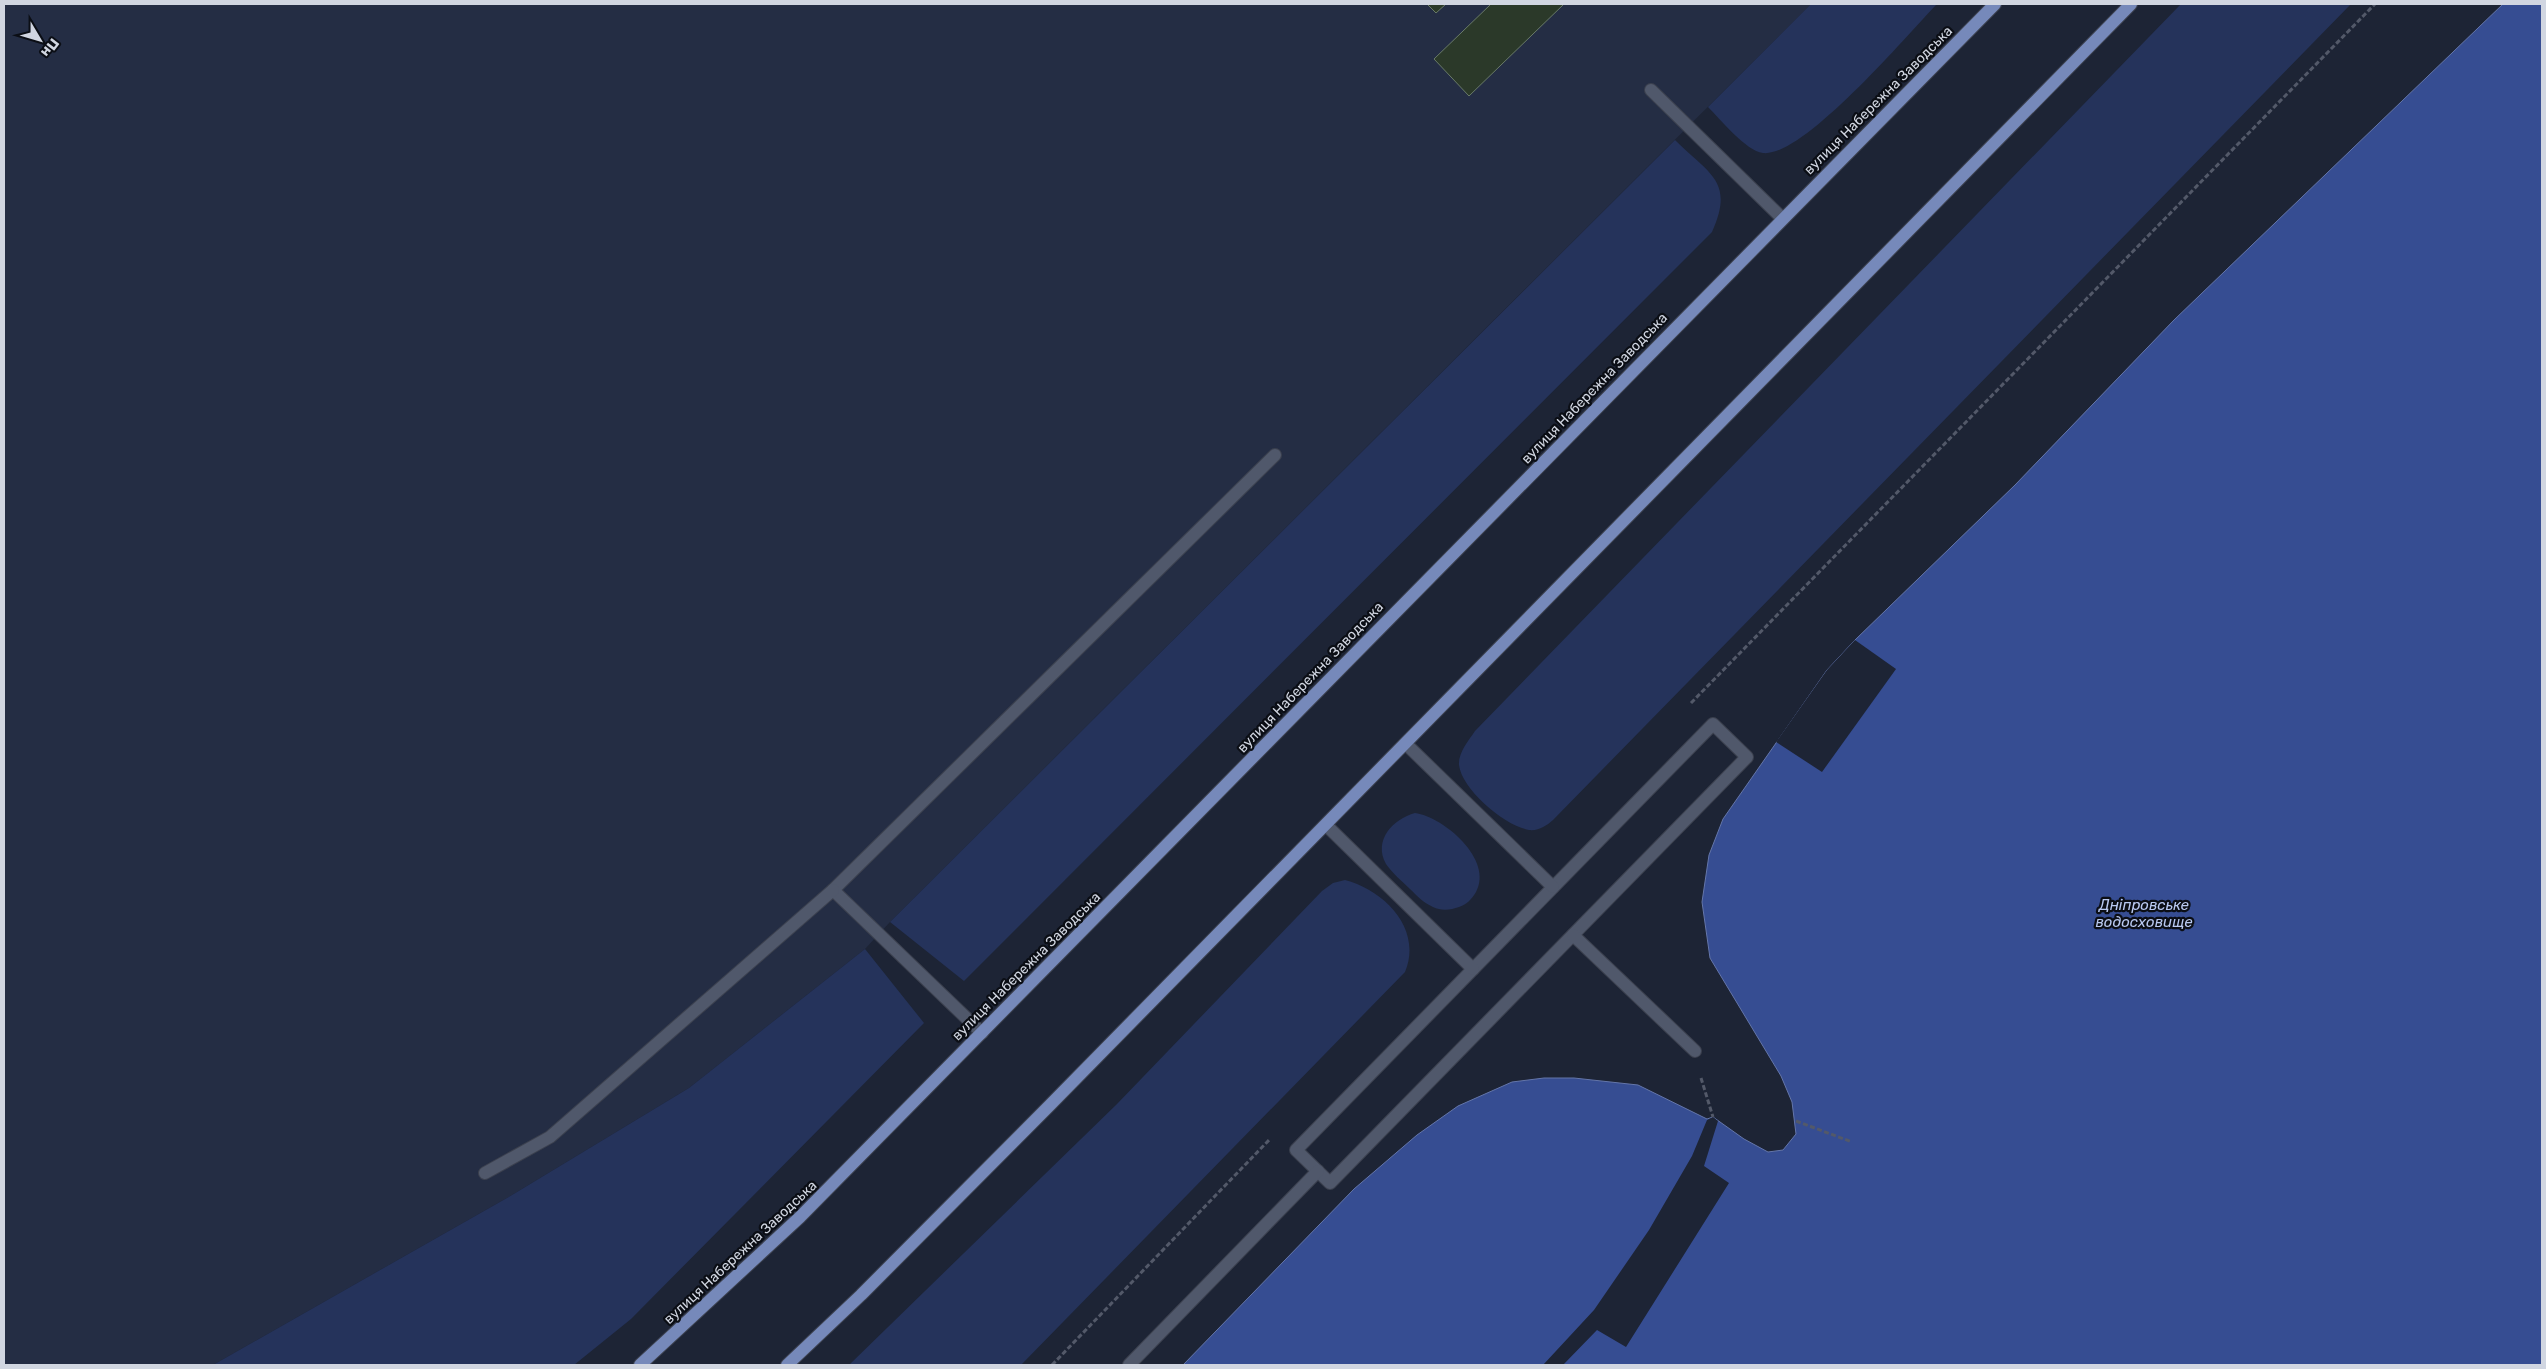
<svg xmlns="http://www.w3.org/2000/svg" width="2546" height="1369" font-family="Rubik,sans-serif">
  <rect width="100%" height="100%" fill="#1d2435"/>
  <path fill="#242d44" d="M4,4H1811L890,922L865,949L689,1088L512,1195L213,1365H4Z"/>
  <g fill="#25335b">
    <path d="M1811,4H1937C1907,35 1803,158 1763,153C1746,151 1720,119 1708,107Z"/>
    <path d="M2181,4H2351L1553,820C1546,826 1539,831 1529,830C1505,826 1462,790 1459,765C1458,753 1469,740 1475,731Z"/>
    <path d="M1675,140C1709,174 1735,181 1712,232L964,981L890,922Z"/>
    <path d="M1415,813C1444,817 1494,860 1476,892C1472,899 1466,905 1459,907C1451,910 1441,911 1433,907C1424,903 1417,896 1410,889C1402,881 1392,873 1386,864C1373,840 1393,819 1415,813Z"/>
    <path d="M1345,880C1384,890 1423,929 1405,972L1021,1365H849L1117,1104L1322,891L1333,883Z"/>
    <path d="M865,949L924,1023L631,1319L574,1365H213L512,1195L689,1088Z"/>
  </g>
  <path fill="#364d92" stroke="#6476aa" d="M2503,4H2542V1365H1183L1354,1189L1417,1135L1458,1106L1512,1082L1544,1078H1574L1638,1085L1707,1119L1713,1117L1744,1139L1768,1152L1783,1150L1796,1134L1792,1102L1781,1076L1710,958L1702,902L1709,855L1723,819L1827,670L1855,640L2015,485L2174,320Z"/>
  <g fill="#1d2435">
    <path d="M1855,640L1896,669L1822,772L1776,742L1827,670Z"/>
    <path d="M1713,1117L1718,1121L1704,1166L1729,1183L1626,1347L1597,1330L1563,1365H1543L1594,1310L1649,1230L1692,1156L1707,1120Z"/>
  </g>
  <g fill="#2b3929" stroke="#697a68">
    <path d="M1427,4H1446L1436,13Z"/>
    <path d="M1491,4H1564L1469,96L1434,59Z"/>
  </g>
  <g fill="none" stroke-linecap="round" stroke-linejoin="round">
    <g stroke="#3c414f" stroke-width="14">
      <g id="minor">
        <path d="M1651,90L1782,218"/>
        <path d="M1713,724L1747,757L1330,1183L1296,1150Z"/>
        <path d="M1406,744L1553,887"/>
        <path d="M1326,825L1473,969"/>
        <path d="M1573,935L1695,1051"/>
        <path d="M982,1033L833,890L1275,455"/>
        <path d="M485,1173L550,1137L833,890"/>
        <path d="M1129,1365L1318,1171"/>
      </g>
    </g>
    <g stroke="#3c414f" stroke-width="14">
      <g id="major">
        <path d="M640,1365L800,1217L1995,4"/>
        <path d="M787,1365L861,1295L1051,1104L2131,4"/>
      </g>
    </g>
    <g stroke="#535969" stroke-width="3" stroke-dasharray="5 2.5" stroke-linecap="butt">
      <path d="M1691,703L2375,4"/>
      <path d="M1701,1078L1713,1117"/>
      <path d="M1796,1121L1852,1142"/>
      <path d="M1052,1365L1270,1139"/>
    </g>
    <use href="#minor" stroke="#50586b" stroke-width="12"/>
    <use href="#major" stroke="#7689ba" stroke-width="12"/>
  </g>
  <g text-anchor="middle" stroke-width="4.5" stroke-linejoin="round" paint-order="stroke">
    <g font-size="14" fill="#d1d6e1" stroke="#0b0e15">
      <text transform="translate(1878 100) rotate(-45)" y="5">вулиця Набережна Заводська</text>
      <text transform="translate(1594 388) rotate(-46)" y="5">вулиця Набережна Заводська</text>
      <text transform="translate(1310 677) rotate(-46)" y="5">вулиця Набережна Заводська</text>
      <text transform="translate(1026 966) rotate(-45)" y="5">вулиця Набережна Заводська</text>
      <text transform="translate(740 1252) rotate(-43)" y="5">вулиця Набережна Заводська</text>
    </g>
    <g font-size="15" font-style="italic" fill="#b9c9f1" stroke="#0b0e15">
      <text x="2144" y="910">Дніпровське<tspan x="2144" dy="17">водосховище</tspan></text>
    </g>
  </g>
  <rect width="2546" height="1369" fill="none" stroke="#d1d6e1" stroke-width="10"/>
  <g transform="translate(40 40) rotate(128)" stroke="#0b0e15" stroke-width="4" paint-order="stroke">
  <path d="M0-4L9 19L0 12L-9 19Z" fill="#d1d6e1"/>
  <text y="-8" font-size="14" font-weight="bold" text-anchor="middle" fill="#d1d6e1">Пн</text>
  </g>
</svg>
